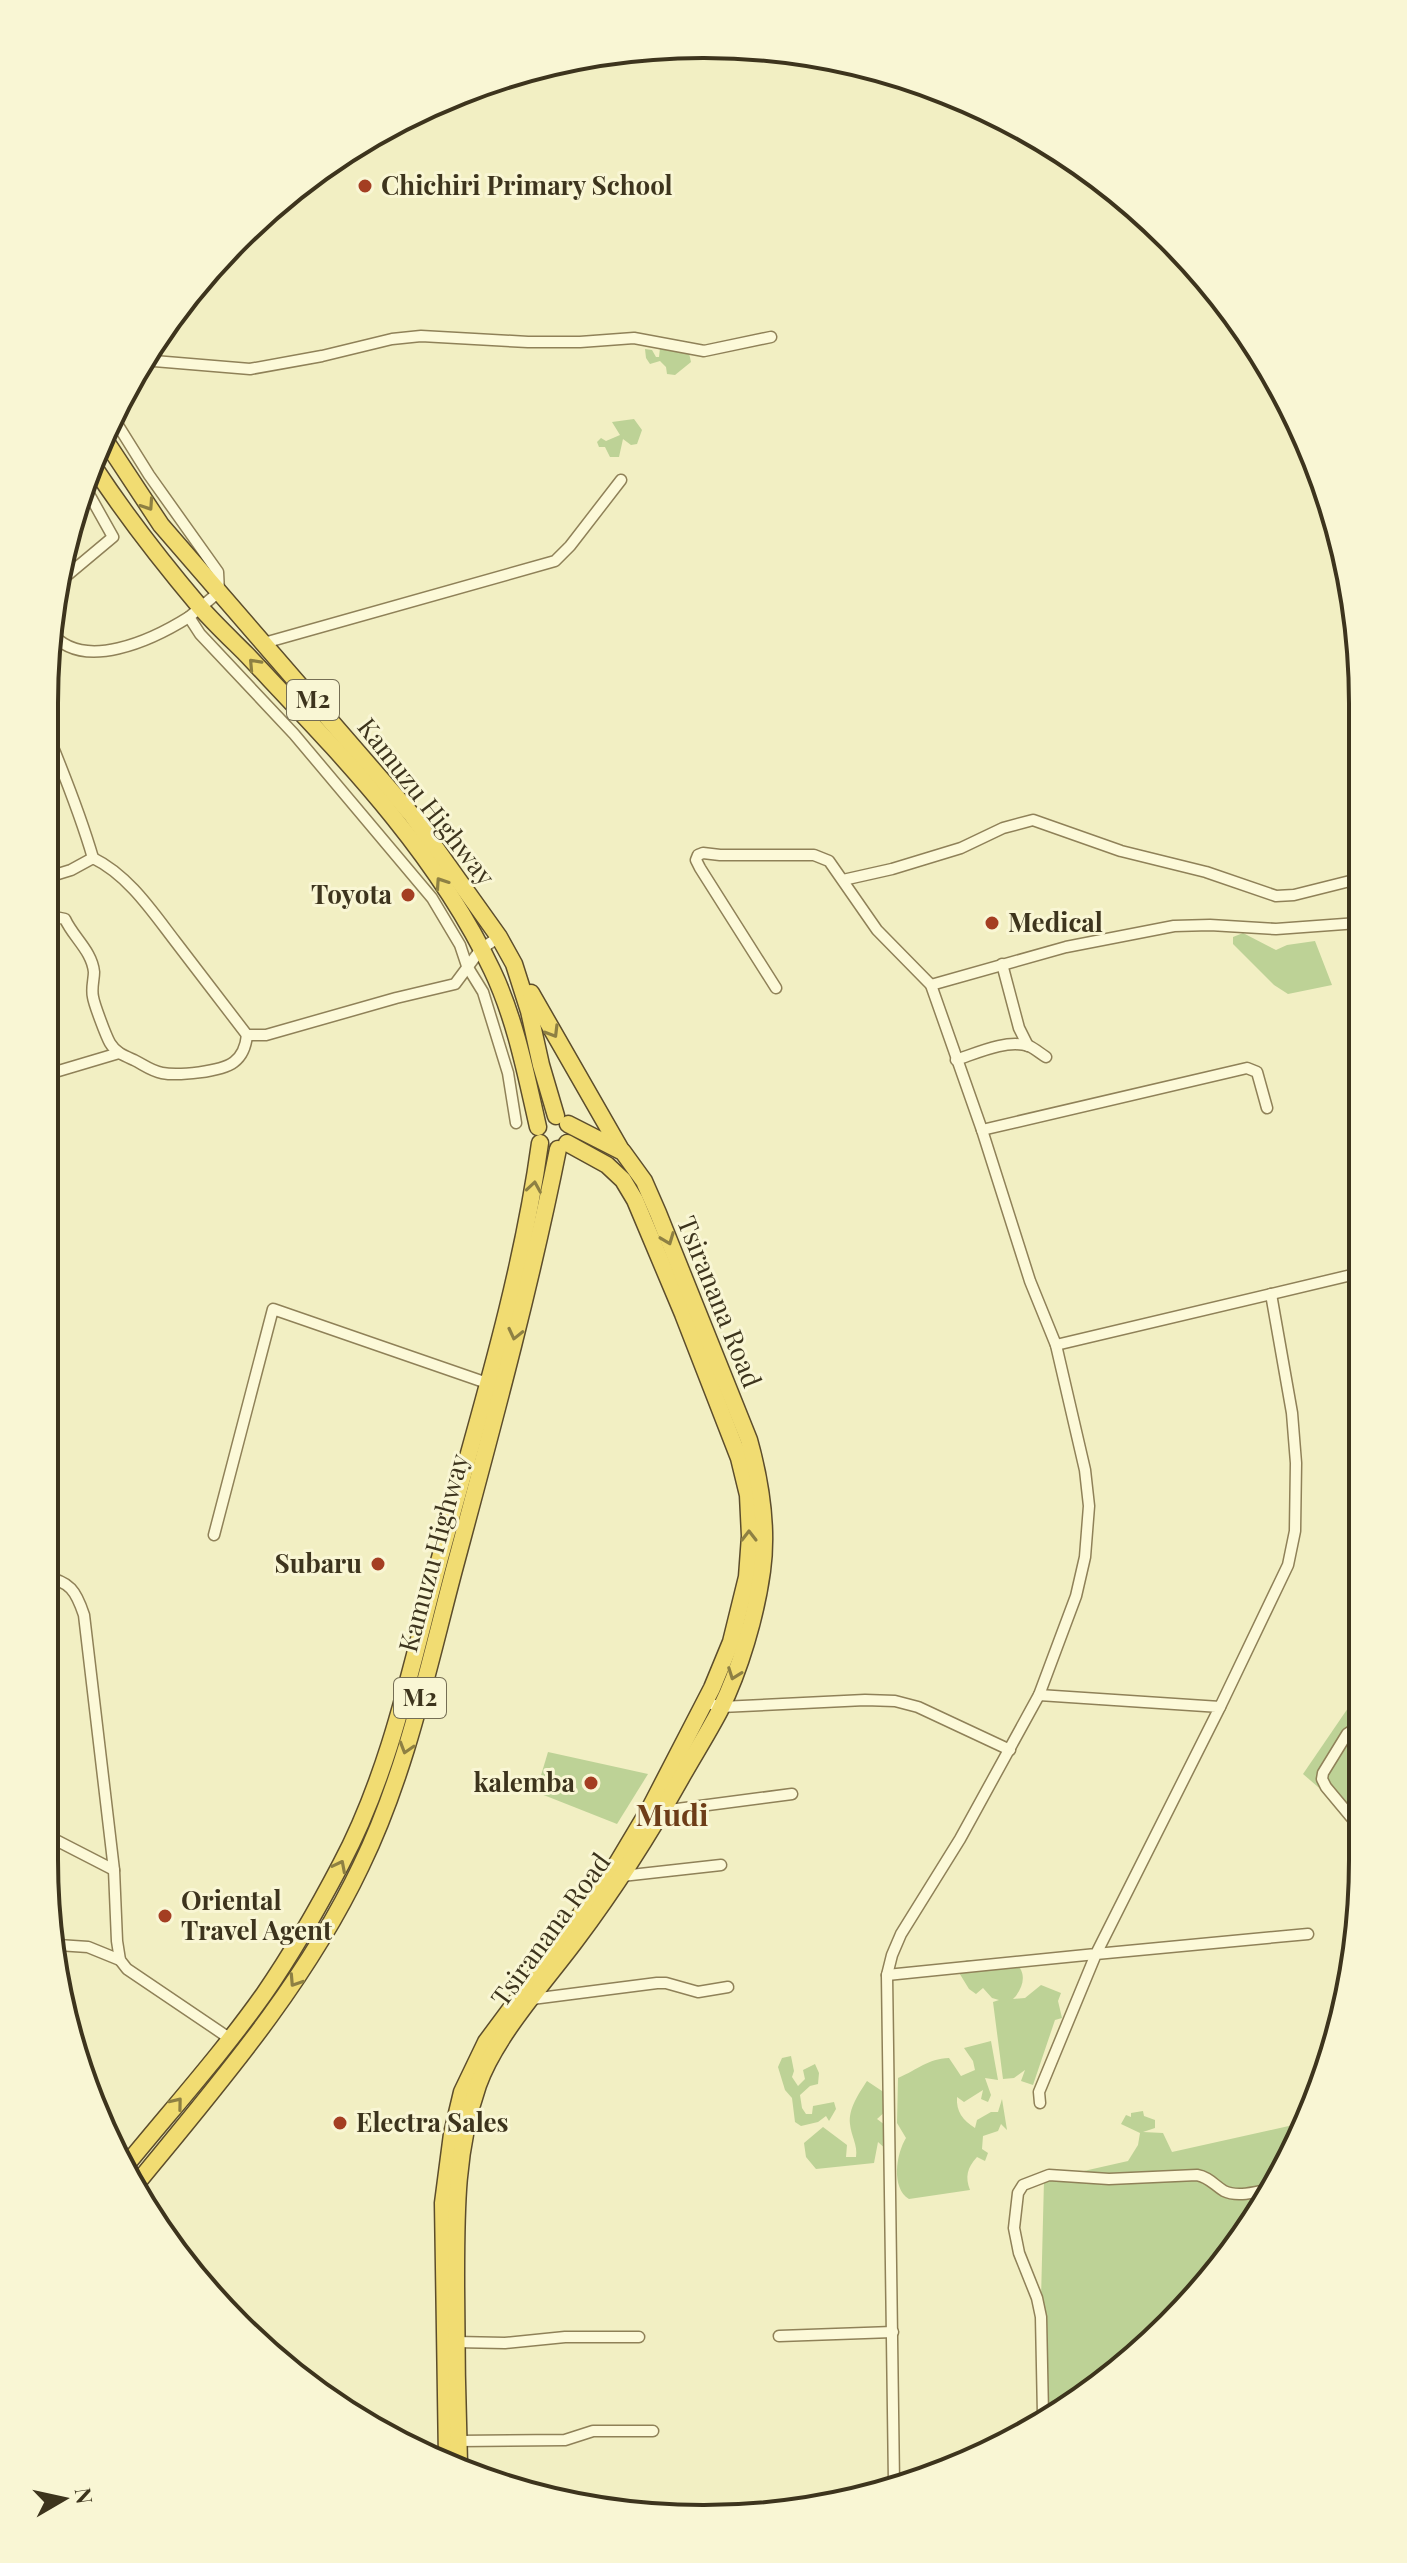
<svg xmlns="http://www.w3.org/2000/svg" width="1407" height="2563" font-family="'Playfair Display',serif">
  <rect width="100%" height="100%" fill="#f2efc3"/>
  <g fill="#bdd296">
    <path d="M660,348L669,351L671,348L689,353L691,362L675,375L667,374L666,367L660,361L650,364L646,358L645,349L652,350L656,357H659Z"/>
    <path d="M634,419L642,430L637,444L631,445L623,439L619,457H610L605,447H599L597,442L601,438L606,441L620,435L612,422Z"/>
    <path d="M1243,933L1276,950L1287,945L1315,941L1332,985L1288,994L1274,985L1233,944V937Z"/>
    <path d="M1361,1689V1824L1303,1774Z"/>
    <path d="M548,1752L648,1774L617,1824L536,1792Z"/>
    <path d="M1002,1958C1027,1962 1028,1984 1013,1999L1025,1998L1041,1985L1061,1993L1058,2001L1062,2018L1055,2020L1033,2085L1021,2081L1025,2070L1014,2078L1003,2079L993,2002L999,2000L992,1998L983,1988L976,1994L969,1989L958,1971L962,1963L967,1960L977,1961L983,1971L996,1959Z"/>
    <path d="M991,2041L998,2080L985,2078L991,2095L988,2102L981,2099L983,2090L964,2102L957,2097C956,2112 963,2120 975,2128L977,2120L991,2112H998L1002,2099L1007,2130L1001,2124L998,2131L983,2136L982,2149L988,2153L985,2161L977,2157C967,2168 965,2177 970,2190L909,2199C891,2188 896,2154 906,2138L897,2123L898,2078C919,2069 927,2059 949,2058L961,2076L975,2070L973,2061L964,2048Z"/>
    <path d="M791,2056L794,2071L792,2077L798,2086L805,2079L803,2070L815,2064L819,2073L818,2084L810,2086L800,2095L802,2108L806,2114H812L813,2106L834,2102L836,2109L829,2121L826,2116L818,2122L801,2126L795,2122L792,2098L785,2090L778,2067L782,2058Z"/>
    <path d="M867,2081L885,2093L887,2110L877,2119L893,2131L888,2151L878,2142L874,2163L816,2169L806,2157L804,2143L823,2127L847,2145L846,2157H856C858,2145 851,2136 850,2124C848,2109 859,2093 867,2081Z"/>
    <path d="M1143,2111L1144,2116L1155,2120V2128L1143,2132L1163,2133L1172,2152L1302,2123L1275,2189L1139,2355L1038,2418L1044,2180L1128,2161L1138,2145L1140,2133L1121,2124L1126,2115L1131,2117V2113Z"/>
  </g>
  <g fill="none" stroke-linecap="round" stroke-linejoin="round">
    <g stroke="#8f8158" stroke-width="13">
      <g id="minor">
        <path d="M142,360L250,369L322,356L392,339L421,336L528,342H580L634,338L704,351L771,337"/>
        <path d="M114,419L149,475L218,572L219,592L189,617L200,634L294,734L432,898L460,945L467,966L483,992L508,1073L516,1123"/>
        <path d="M58,583L113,537L85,487"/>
        <path d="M50,631C82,674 154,639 189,617"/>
        <path d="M264,643L555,561L570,546L621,480"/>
        <path d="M50,740C66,779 81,817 93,858"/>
        <path d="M45,878L71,870L93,858C128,875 152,911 175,941C199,972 223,1004 247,1035H266L396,998L455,984L481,949L499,937"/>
        <path d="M843,880L892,869L961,848L1003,828L1033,820L1121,851L1206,872L1276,896L1294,895L1358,879"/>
        <path d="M45,915L65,919C73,937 92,951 94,972C94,980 91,988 93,997C94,1004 106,1036 110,1043C116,1053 125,1056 134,1060C144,1065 151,1071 162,1073C178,1076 221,1072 234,1062C242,1056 246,1045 247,1035"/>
        <path d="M1002,964L1019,1028L1028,1046"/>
        <path d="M931,985L1066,947L1174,926L1210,925L1276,929L1358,923"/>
        <path d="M776,988L700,868L696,860L698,855L703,853L720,855H814L829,861L877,930L931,985L982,1130L1030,1281L1056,1345L1085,1470L1089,1506L1085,1557L1076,1596L1039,1695L960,1839L901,1934L892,1955L887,1975L894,2483"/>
        <path d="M956,1060C977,1053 1006,1039 1029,1046C1034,1048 1041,1054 1046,1057"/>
        <path d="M45,1075L119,1053"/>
        <path d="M982,1130L1247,1068L1257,1072L1267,1108"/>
        <path d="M1056,1345L1360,1273"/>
        <path d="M214,1535L273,1309L487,1383"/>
        <path d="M44,1577C70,1581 76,1591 84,1615L114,1870L117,1941L120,1960L127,1969L229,2038"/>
        <path d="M705,1702L721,1707L865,1700L895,1701L918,1707L1010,1750"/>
        <path d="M1220,1707L1288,1565L1295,1531L1296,1463L1292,1413L1271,1294"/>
        <path d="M1361,1708L1356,1728L1347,1734L1323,1773L1322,1779L1326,1787L1361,1829"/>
        <path d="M662,1811L792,1794"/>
        <path d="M44,1834L114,1870"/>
        <path d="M622,1876L721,1865"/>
        <path d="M58,1945L88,1947L120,1960"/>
        <path d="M887,1975L1096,1954L1220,1707L1039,1695"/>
        <path d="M532,1999L657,1983H666L698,1992L728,1987"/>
        <path d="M1040,2103L1039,2092L1096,1954L1308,1934"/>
        <path d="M779,2336L893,2332"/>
        <path d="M456,2342L505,2343L565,2337H639"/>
        <path d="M1043,2415L1041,2317L1037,2298L1019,2253L1014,2228L1018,2193L1023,2185L1049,2175L1109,2179L1197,2175C1209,2177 1214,2185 1224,2191C1238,2198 1261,2191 1275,2188"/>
        <path d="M458,2441L565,2440L593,2431H653"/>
      </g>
    </g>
    <g stroke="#5c4d2c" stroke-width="19">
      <g id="trunk">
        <path d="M105,440L161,525L412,815L499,937L514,964L529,1011L541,1065L556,1116"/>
        <path d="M94,467C126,516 162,562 200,607C215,624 231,639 247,655C337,751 435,849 492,970C515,1018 526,1074 538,1127"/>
        <path d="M531,993L621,1150"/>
        <path d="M128,2163C173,2108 223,2052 264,1994C293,1952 318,1908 341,1864C392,1768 413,1657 441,1554C478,1418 521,1282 540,1143"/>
        <path d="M138,2182C220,2082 305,1984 361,1866C407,1771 428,1667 455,1566C492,1428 530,1289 558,1149"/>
        <path d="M447,2458L443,2203L452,2134L462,2092L486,2042L610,1875L650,1808L712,1688L731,1642L747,1577L750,1536L748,1495L739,1458L683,1314L635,1200L623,1180L607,1165L567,1143"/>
        <path d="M459,2463C457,2401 456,2338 456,2276C456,2210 456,2148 478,2085C496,2035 544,1983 576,1940C615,1888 649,1835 681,1778C694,1755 708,1733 720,1710C740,1670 756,1615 762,1571C768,1527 761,1483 749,1440L658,1213L644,1181L623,1152L568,1124"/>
      </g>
    </g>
    <use href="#minor" stroke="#fcf9d8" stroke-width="10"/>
    <use href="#trunk" stroke="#f1dc72" stroke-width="16"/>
  </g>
  <defs><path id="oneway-chevron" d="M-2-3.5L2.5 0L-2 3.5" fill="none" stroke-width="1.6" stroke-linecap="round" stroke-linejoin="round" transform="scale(2)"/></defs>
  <g stroke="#8e8043">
    <use href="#oneway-chevron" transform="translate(148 505) rotate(56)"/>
    <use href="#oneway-chevron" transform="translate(254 664) rotate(-133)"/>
    <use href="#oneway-chevron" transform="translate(441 883) rotate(-124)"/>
    <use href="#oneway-chevron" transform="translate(553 1032) rotate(59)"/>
    <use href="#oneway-chevron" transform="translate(534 1187) rotate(-81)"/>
    <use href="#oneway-chevron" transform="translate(668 1239) rotate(69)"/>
    <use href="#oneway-chevron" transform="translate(515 1334) rotate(103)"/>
    <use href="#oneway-chevron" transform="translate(749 1536) rotate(-90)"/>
    <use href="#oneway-chevron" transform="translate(734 1674) rotate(110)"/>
    <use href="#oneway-chevron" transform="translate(406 1748) rotate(107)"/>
    <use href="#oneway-chevron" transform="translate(340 1866) rotate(-63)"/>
    <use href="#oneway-chevron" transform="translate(295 1981) rotate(123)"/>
    <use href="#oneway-chevron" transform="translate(177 2103) rotate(-51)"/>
  </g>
  <g fill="#a43e22" stroke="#f9f6d4" stroke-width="3">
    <circle cx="365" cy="186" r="8"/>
    <circle cx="408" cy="895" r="8"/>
    <circle cx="992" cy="923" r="8"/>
    <circle cx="378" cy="1564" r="8"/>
    <circle cx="591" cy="1783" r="8"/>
    <circle cx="165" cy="1916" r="8"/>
    <circle cx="340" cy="2123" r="8"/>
  </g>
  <g text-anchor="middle" stroke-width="6" stroke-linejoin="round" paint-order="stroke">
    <g fill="#f9f6d4" stroke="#756e54" stroke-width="2">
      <rect x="287" y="680" width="52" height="40" rx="6"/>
      <rect x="394" y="1678" width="52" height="40" rx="6"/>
    </g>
    <g font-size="24" font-weight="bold" fill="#3d341d">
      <text x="313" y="708">M2</text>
      <text x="420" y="1706">M2</text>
    </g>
    <g font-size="26" font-weight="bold" fill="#3d341d" stroke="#f9f6d4" text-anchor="start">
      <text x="381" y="195">Chichiri Primary School</text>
      <text x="392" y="904" text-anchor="end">Toyota</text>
      <text x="1008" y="932">Medical</text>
      <text x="362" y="1573" text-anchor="end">Subaru</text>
      <text x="575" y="1792" text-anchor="end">kalemba</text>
      <text x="181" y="1910">Oriental<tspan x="181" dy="30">Travel Agent</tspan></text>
      <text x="356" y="2132">Electra Sales</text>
    </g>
    <g font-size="26" fill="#3d341d" stroke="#f9f6d4">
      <text transform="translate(426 802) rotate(52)" y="9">Kamuzu Highway</text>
      <text transform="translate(719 1302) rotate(68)" y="9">Tsiranana Road</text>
      <text transform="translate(434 1553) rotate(-75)" y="9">Kamuzu Highway</text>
      <text transform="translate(551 1930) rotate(-54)" y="9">Tsiranana Road</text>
    </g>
    <g font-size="30" font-weight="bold" fill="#6e3d18" stroke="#f9f6d4">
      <text x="672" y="1826">Mudi</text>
    </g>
  </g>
  <path d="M0 0H1407V2563H0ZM703 58H704A645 645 0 0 1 1349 703V1860A645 645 0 0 1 704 2505H703A645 645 0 0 1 58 1860V703A645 645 0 0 1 703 58Z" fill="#f9f6d4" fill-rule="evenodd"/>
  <path fill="none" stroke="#3d341d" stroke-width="4" d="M703 58H704A645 645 0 0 1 1349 703V1860A645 645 0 0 1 704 2505H703A645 645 0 0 1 58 1860V703A645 645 0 0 1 703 58Z"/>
  <g transform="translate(64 2499) rotate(81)" stroke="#f9f6d4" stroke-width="6" paint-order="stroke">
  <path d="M0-6L14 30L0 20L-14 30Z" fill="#3d341d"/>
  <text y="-12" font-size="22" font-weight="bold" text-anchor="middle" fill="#3d341d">N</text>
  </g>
</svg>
